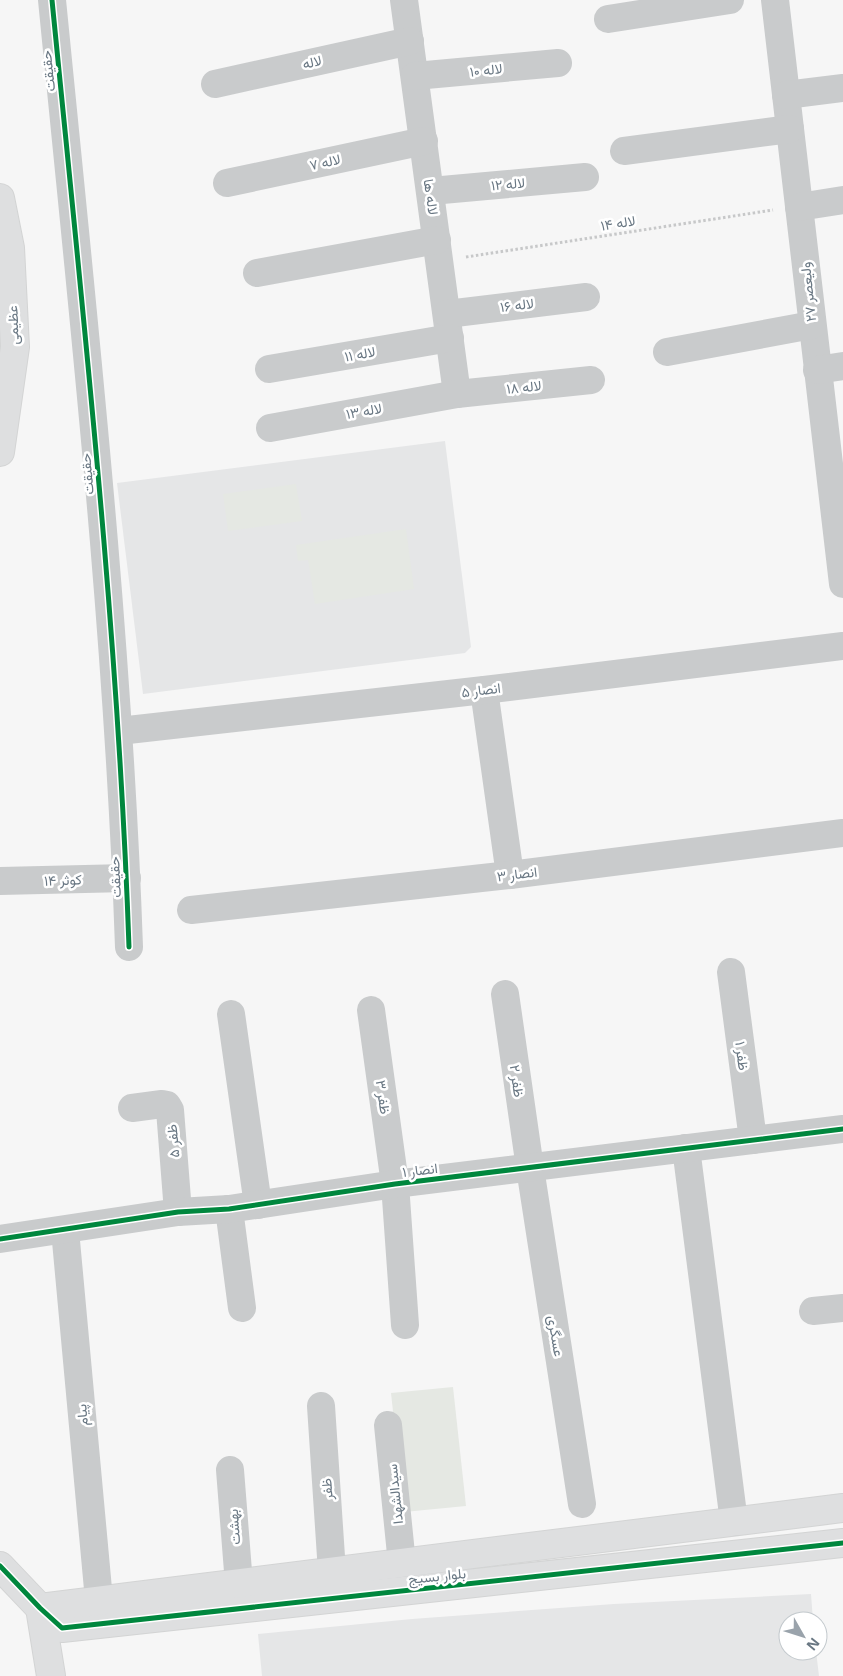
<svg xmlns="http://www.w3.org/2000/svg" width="843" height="1676" font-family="'Open Sans',Vazirmatn,sans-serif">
  <rect width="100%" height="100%" fill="#f6f6f6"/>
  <g fill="#e5e6e7">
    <path d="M445,441L471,647L465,653L143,694L117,483Z"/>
    <path d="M811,1594L813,1621H788V1651H816L819,1676H262L258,1634L412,1619L614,1604Z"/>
  </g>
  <g fill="#e5e8e3">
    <path d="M296,484L302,521L228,531L223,494Z"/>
    <path d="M406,529L414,589L315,604L308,560L298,561L296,545Z"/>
    <path d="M453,1387L466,1506L404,1512L391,1393Z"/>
  </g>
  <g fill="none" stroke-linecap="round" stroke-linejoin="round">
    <g stroke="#d3d4d4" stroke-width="30">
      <g id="secondary">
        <path d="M0,198L10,248L15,347L0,452"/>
        <path d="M0,1566L40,1608L62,1628L843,1543"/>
        <path d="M40,1608L843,1508"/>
        <path d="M40,1608L51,1676"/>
      </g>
    </g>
    <path stroke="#c7c8c9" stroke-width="3" stroke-dasharray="2.5 2.5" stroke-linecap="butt" d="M466,257L773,210"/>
    <g stroke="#c9cbcc" stroke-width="28">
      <path d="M52,0C83,315 118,630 129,947"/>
      <path d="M404,0L457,394"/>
      <path d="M775,0L843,584"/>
      <path d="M608,19L730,0"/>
      <path d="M415,76L558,63"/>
      <path d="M215,84L410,41"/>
      <path d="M786,95L843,88"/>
      <path d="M624,151L790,129"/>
      <path d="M227,183L424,141"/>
      <path d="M431,191L585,177"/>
      <path d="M799,207L843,200"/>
      <path d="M257,273L437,240"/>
      <path d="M447,314L586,297"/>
      <path d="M667,352L812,325"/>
      <path d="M269,369L450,338"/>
      <path d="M817,370L843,366"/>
      <path d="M270,428L457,394L591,380"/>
      <path d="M484,690L510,875"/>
      <path d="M119,731L484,690L843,646"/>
      <path d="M0,881L127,878"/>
      <path d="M191,910L510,875L843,833"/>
      <path d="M731,972L753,1140"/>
      <path d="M505,994L530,1168L582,1504"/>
      <path d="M371,1010L395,1184L405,1325"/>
      <path d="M231,1014L258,1205"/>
      <path d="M132,1108L162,1104L167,1105L170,1110L178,1212"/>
      <path d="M686,1148L734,1522"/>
      <path d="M229,1209L242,1308"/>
      <path d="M65,1230L99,1600"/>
      <path d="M0,1239L178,1212L229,1209L395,1184L843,1129"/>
      <path d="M813,1311L843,1308"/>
      <path d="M321,1406L332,1572"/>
      <path d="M388,1425L402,1564"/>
      <path d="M230,1470L239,1584"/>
    </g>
    <use href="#secondary" stroke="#dedfe0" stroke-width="28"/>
    <g stroke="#fff" stroke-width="8">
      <g id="cycleway">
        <path d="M52,0C83,315 118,630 129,947"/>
        <path d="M0,1239L178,1212L229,1209L395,1184L843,1129"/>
        <path d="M0,1566L40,1608L62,1628L843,1543"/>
      </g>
    </g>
    <use href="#cycleway" stroke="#00873e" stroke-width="5"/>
  </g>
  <g text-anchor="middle" stroke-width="5" stroke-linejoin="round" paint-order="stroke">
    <g font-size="14" fill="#697783" stroke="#fff">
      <text transform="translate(312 62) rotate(-13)" y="5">لاله</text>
      <text transform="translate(486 70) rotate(-6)" y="5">لاله ۱۰</text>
      <text transform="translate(48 71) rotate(-96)" y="5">حقیقت</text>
      <text transform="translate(325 162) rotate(-12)" y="5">لاله ۷</text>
      <text transform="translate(508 184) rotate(-5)" y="5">لاله ۱۲</text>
      <text transform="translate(431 197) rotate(82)" y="5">لاله ها</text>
      <text transform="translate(618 223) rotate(-9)" y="5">لاله ۱۴</text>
      <text transform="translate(808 292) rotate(-96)" y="5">ولیعصر ۲۷</text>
      <text transform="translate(517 305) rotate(-7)" y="5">لاله ۱۶</text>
      <text transform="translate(13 325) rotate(-92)" y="5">عظیمی</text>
      <text transform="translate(360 354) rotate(-10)" y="5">لاله ۱۱</text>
      <text transform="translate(524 387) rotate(-6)" y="5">لاله ۱۸</text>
      <text transform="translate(364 411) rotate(-10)" y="5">لاله ۱۳</text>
      <text transform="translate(87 474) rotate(-95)" y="5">حقیقت</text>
      <text transform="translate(481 690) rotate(-7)" y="5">انصار ۵</text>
      <text transform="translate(517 874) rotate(-7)" y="5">انصار ۳</text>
      <text transform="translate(115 877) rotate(-93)" y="5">حقیقت</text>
      <text transform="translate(63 880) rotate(-2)" y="5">کوثر ۱۴</text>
      <text transform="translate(742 1056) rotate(83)" y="5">ظفر ۱</text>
      <text transform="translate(517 1081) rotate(82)" y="5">ظفر ۲</text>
      <text transform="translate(383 1097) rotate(82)" y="5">ظفر ۳</text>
      <text transform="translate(173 1141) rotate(-95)" y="5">ظفر ۵</text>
      <text transform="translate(420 1170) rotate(-7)" y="5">انصار ۱</text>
      <text transform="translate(556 1336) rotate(81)" y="5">عسگری</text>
      <text transform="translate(82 1415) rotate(-95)" y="5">پیام</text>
      <text transform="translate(327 1489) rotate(-94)" y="5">ظفر</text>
      <text transform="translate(395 1494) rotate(-96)" y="5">سیدالشهدا</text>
      <text transform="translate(234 1527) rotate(-94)" y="5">بهشت</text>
      <text transform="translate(437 1576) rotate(-6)" y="5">بلوار بسیج</text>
    </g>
  </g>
  <g transform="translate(803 1636) rotate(129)"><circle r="24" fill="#ffffff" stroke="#c3c9cd"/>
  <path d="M0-4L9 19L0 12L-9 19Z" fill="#9aa3ab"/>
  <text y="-8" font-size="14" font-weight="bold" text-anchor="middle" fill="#697783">N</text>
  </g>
</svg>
